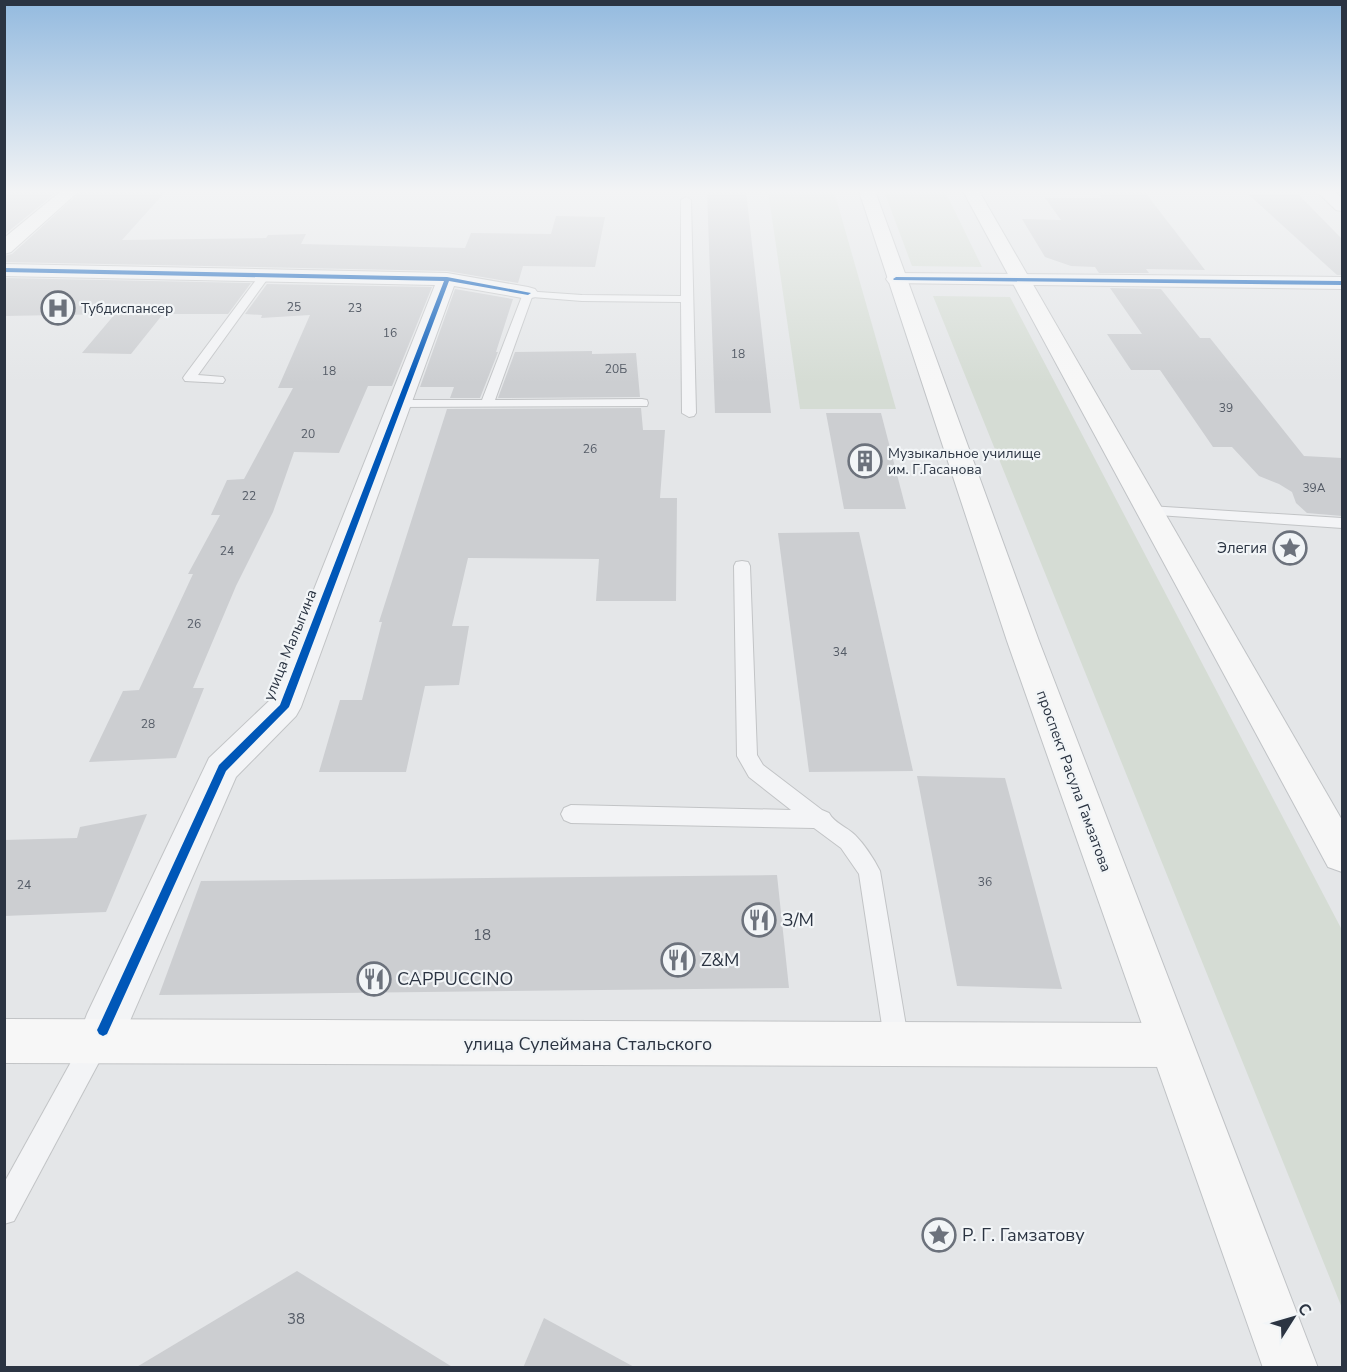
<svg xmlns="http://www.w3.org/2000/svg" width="1347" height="1372" font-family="'Nunito Sans',sans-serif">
  <rect width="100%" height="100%" fill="#e4e6e8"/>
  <g fill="#d5dcd4">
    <path d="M768,191H834L896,409H800Z"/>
    <path d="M884,191H945L982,267L912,266Z"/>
    <path d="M933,296L1010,297L1342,930V1308Z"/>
  </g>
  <g fill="#ccced1">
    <path d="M4,191H58L4,235Z"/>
    <path d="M81,191H166L122,240L266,238L268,235L306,234L301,244L465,248L471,233L551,234L556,216L605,217L595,267L523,266L518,283L447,271L4,262V256L12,254Z"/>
    <path d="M707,191H746L771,413H715Z"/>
    <path d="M1097,191H1144L1205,270L1146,269L1149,273H1099L1095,267L1071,266L1045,257L1022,219L1061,220L1045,198H1102Z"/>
    <path d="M1248,194H1298L1342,239V275H1337Z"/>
    <path d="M4,278L251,283L228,314H163L131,354L82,353L115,314L4,316Z"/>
    <path d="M267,284L432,287L392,386H368L339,453L294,452L273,512L236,586L193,688H204L176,758L89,762L123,691L139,690L193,574H188L220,515H211L227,480L244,479L293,388H278L310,315L261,318L262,315L245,314Z"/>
    <path d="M1110,288L1161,289L1200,338H1210L1304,456L1342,458V516L1307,513L1296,503L1292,492L1279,484L1259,476L1232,447H1213L1160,370H1131L1107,334H1142Z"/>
    <path d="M455,289L513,299L496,352H498L480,398H450L454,387H420Z"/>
    <path d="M592,351V354L636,353L640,397L498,398L515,352Z"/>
    <path d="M641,408L643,430H665L660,498H677L676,601H596L599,559L468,558L452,626H469L459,685L425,686L406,772H319L340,700H362L382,622H379L447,409Z"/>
    <path d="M826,413H881L906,509H844Z"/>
    <path d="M859,532L913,771L809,772L778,533Z"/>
    <path d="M917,776L1005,778L1062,989L957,986Z"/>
    <path d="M147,814L106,912L4,916V840L77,838L80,827Z"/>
    <path d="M777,875L789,988L159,995L201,881Z"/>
    <path d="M297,1271L454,1368H135Z"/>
    <path d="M544,1318L636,1368H523Z"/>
  </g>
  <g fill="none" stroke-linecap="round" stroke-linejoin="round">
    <g stroke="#c2c4c6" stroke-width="2">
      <g id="service">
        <path d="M686,197L691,200L696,413L694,416L689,417L682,413L681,302L582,301L532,297L495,400L642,399L647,400L648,403L647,406L396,407L394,404L401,400H482L524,291L582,295L681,296V200Z"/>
        <path d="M266,271L271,274L198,375L223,377L225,380L223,383L185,381L183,378L185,375L262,272Z"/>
        <path d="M1149,506L1342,518V528L1144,514L1142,511L1144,508Z"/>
        <path d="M742,561L748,562L750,566L757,755L763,765L822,810L829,813C834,823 847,827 855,835C864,844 874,859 880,871L907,1032L904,1041L895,1044L886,1041L883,1032L859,874L841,848L814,828L571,823L564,820L561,814L564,808L571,805L791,810L749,777L737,756L734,566L736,562Z"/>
        <path d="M96,1030L105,1033L108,1042L105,1051L14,1221L4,1224V1183L87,1033Z"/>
      </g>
    </g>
    <g stroke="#c2c4c6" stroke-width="2">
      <g id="minor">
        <path d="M1316,191H1334L1342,198V211L1336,210Z"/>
        <path d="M4,264L447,273L528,287L535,289L538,293L535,297L528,299L454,286L301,707L296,716L236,777L119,1046L103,1052L87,1046L81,1030L87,1014L209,758L270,700L435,285L4,276Z"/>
        <path d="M896,273L1342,277V289L889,283L886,279L889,275Z"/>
      </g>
    </g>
    <g stroke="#c2c4c6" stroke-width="2">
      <g id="secondary">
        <path d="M61,191H79L11,252L4,254V238Z"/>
        <path d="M4,1019L1171,1023L1187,1029L1193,1045L1187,1061L1171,1067L4,1063Z"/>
      </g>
    </g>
    <g stroke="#c0c3c6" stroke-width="2">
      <g id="primary">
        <path d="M859,191H875L1039,641L1318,1368H1263L1007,641Z"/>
        <path d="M963,191H979L1342,820V872L1328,867Z"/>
      </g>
    </g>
    <use href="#service" fill="#f3f4f6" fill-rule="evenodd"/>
    <use href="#minor" fill="#f3f4f6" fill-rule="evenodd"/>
    <use href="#secondary" fill="#f7f7f7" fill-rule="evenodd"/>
    <use href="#primary" fill="#f7f7f7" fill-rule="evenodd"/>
    <g stroke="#f2f5f7" stroke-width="4">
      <g id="cycleway">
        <path d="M4,268L447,277L531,293L528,295L449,281L289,707L226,771L107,1034L103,1036L99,1034L97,1030L99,1026L219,765L280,705L444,281L4,272Z"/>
        <path d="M896,277L1342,281V285L894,280L893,279Z"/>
      </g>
    </g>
    <use href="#cycleway" fill="#0057b8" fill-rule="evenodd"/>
  </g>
  <linearGradient id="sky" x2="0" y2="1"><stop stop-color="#93badf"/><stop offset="0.5" stop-color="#f3f4f5"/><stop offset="1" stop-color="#f3f4f5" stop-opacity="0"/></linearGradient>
  <rect width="1347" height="383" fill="url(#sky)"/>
  <defs>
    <g id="hospital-ring" transform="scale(1.725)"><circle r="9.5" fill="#f2f5f7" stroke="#6c727c" stroke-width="1.5"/><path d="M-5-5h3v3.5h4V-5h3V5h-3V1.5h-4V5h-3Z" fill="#6c727c"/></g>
    <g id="building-ring" transform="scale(1.725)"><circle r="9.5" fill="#f2f5f7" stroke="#6c727c" stroke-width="1.5"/><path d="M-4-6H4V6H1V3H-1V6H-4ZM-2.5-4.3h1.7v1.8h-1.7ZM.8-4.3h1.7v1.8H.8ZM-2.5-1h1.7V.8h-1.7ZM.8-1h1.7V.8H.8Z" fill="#6c727c"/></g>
    <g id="sight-ring" transform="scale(1.725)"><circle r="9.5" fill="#f2f5f7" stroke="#6c727c" stroke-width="1.5"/><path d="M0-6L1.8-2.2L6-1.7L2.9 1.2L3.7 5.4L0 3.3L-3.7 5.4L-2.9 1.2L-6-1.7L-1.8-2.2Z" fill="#6c727c"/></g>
    <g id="restaurant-ring" transform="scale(1.725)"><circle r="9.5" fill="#f2f5f7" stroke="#6c727c" stroke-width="1.5"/><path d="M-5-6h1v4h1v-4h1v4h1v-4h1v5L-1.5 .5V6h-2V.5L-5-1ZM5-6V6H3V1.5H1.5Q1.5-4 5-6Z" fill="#6c727c"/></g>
  </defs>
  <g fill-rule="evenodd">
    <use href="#hospital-ring" x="58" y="308"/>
    <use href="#building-ring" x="865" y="461"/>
    <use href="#sight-ring" x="1290" y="548"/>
    <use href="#restaurant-ring" x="759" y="920"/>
    <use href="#restaurant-ring" x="678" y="960"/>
    <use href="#restaurant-ring" x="374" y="979"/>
    <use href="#sight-ring" x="939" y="1235"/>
  </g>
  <g text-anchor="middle" stroke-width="4.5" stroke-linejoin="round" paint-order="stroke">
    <g font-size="12" fill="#545b66">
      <text x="294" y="311">25</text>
      <text x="355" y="312">23</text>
      <text x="390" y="337">16</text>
      <text x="738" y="358">18</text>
      <text x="616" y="373">20Б</text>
      <text x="329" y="375">18</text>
      <text x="1226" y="412">39</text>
      <text x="308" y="438">20</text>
      <text x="590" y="453">26</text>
      <text x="1314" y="492">39А</text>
      <text x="249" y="500">22</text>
      <text x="227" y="555">24</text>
      <text x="194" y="628">26</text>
      <text x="840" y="656">34</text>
      <text x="148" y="728">28</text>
      <text x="985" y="886">36</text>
      <text x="24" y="889">24</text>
    </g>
    <g font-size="14" fill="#2b3442" stroke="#f2f5f7" text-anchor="start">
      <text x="81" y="313">Тубдиспансер</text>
      <text x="888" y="458">Музыкальное училище<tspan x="888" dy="16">им. Г.Гасанова</tspan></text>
    </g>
    <g font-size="15" fill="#2b3442" stroke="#f2f5f7" text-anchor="end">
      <text x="1267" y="553">Элегия</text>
    </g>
    <g font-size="15" fill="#2b3442" stroke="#f2f5f7">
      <text transform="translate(290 645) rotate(-68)" y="5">улица Малыгина</text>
      <text transform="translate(1074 781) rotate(70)" y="5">проспект Расула Гамзатова</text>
    </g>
    <g font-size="15" fill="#545b66">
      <text x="482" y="940">18</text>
      <text x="296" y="1324">38</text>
    </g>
    <g font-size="18" fill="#2b3442" stroke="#f2f5f7" text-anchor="start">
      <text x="782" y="926">З/М</text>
      <text x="701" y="966">Z&amp;M</text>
      <text x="397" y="985">CAPPUCCINO</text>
      <text x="962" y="1241">Р. Г. Гамзатову</text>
    </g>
    <g font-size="18" fill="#2b3442" stroke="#f2f5f7">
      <text x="588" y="1050">улица Сулеймана Стальского</text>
    </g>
  </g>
  <rect width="1347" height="1372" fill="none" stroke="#2b3442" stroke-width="12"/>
  <g transform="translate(1293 1318) rotate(53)" stroke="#f2f5f7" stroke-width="4.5" paint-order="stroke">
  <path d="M0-4.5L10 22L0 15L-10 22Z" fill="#2b3442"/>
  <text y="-9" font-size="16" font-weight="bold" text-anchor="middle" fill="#2b3442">С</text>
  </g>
</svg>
